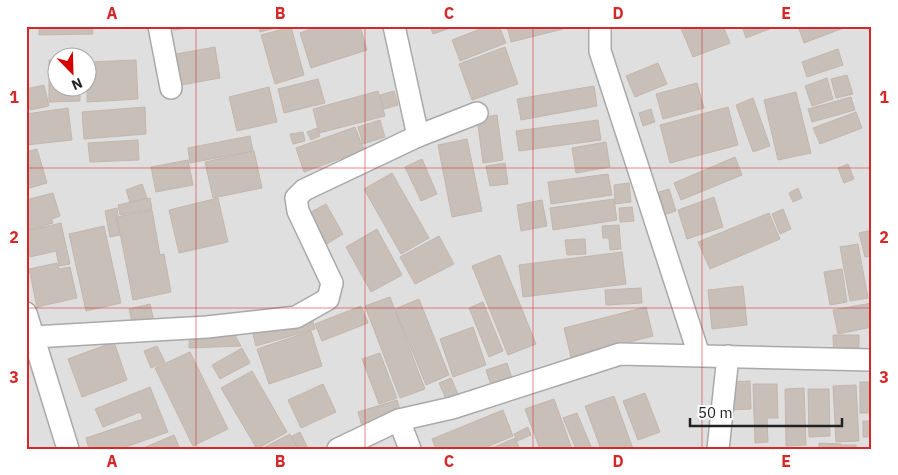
<svg xmlns="http://www.w3.org/2000/svg" width="898" height="475" font-family="'IBM Plex Sans',sans-serif">
  <rect width="100%" height="100%" fill="#f2efe9"/>
  <path fill="#e0dfdf" fill-rule="evenodd" d="M26,26H872V449H26ZM58,58H88V88H58Z"/>
  <g fill="#c7bfb8" stroke="#c4b6ab">
    <path d="M39,26H92L93,34L39,35Z"/>
    <path d="M172,26H189L190,28L173,30Z"/>
    <path d="M259,26H282L260,32Z"/>
    <path d="M319,26H360L367,50L311,68L300,33Z"/>
    <path d="M430,26H456L433,34Z"/>
    <path d="M488,26H499L506,43L460,61L452,40Z"/>
    <path d="M507,26H571V27L511,42Z"/>
    <path d="M680,26H723L730,43L693,57Z"/>
    <path d="M742,26H777L746,38Z"/>
    <path d="M798,26H845L846,27L804,43Z"/>
    <path d="M291,27L304,75L275,84L261,35Z"/>
    <path d="M215,47L220,78L181,85L176,54Z"/>
    <path d="M505,47L518,84L472,100L459,64Z"/>
    <path d="M838,49L843,65L807,77L802,62Z"/>
    <path d="M49,60H58V88H80V101L49,102Z"/>
    <path d="M136,60L138,99L87,102L88,62Z"/>
    <path d="M658,63L667,84L635,97L626,76Z"/>
    <path d="M847,75L853,94L836,98L831,79Z"/>
    <path d="M827,78L833,99L812,106L805,86Z"/>
    <path d="M318,79L325,103L284,113L278,89Z"/>
    <path d="M697,83L704,108L663,119L656,94Z"/>
    <path d="M44,85L49,106L30,110L26,89Z"/>
    <path d="M594,86L597,106L521,120L517,99Z"/>
    <path d="M269,87L277,122L237,131L229,97Z"/>
    <path d="M378,91L385,116L319,133L313,109Z"/>
    <path d="M394,91L398,105L384,109L380,95Z"/>
    <path d="M796,92L811,153L778,160L764,100Z"/>
    <path d="M851,97L855,110L812,122L808,109Z"/>
    <path d="M753,98L770,146L753,152L736,105Z"/>
    <path d="M145,107L146,134L84,139L82,112Z"/>
    <path d="M728,107L738,145L670,163L660,125Z"/>
    <path d="M68,108L72,140L26,145V114Z"/>
    <path d="M651,109L655,122L643,126L639,113Z"/>
    <path d="M856,112L862,128L820,144L813,128Z"/>
    <path d="M497,115L503,160L483,163L477,118Z"/>
    <path d="M380,120L385,137L363,144L358,127Z"/>
    <path d="M598,120L601,140L519,151L516,131Z"/>
    <path d="M355,127L364,150L304,172L296,148Z"/>
    <path d="M317,128L320,136L311,140L307,132Z"/>
    <path d="M303,132L305,141L293,144L290,134Z"/>
    <path d="M250,136L253,151L190,163L188,148Z"/>
    <path d="M467,139L482,211L452,217L438,145Z"/>
    <path d="M138,140L139,160L90,162L88,143Z"/>
    <path d="M606,142L610,167L576,173L572,148Z"/>
    <path d="M37,149L47,183L26,189V152Z"/>
    <path d="M254,151L262,188L213,198L205,162Z"/>
    <path d="M735,157L742,175L681,200L674,183Z"/>
    <path d="M422,159L437,194L421,201L405,167Z"/>
    <path d="M188,160L193,185L156,192L151,167Z"/>
    <path d="M505,163L508,184L490,186L486,166Z"/>
    <path d="M848,164L854,179L844,183L838,168Z"/>
    <path d="M392,173L429,238L401,254L364,189Z"/>
    <path d="M608,174L612,195L551,204L548,182Z"/>
    <path d="M629,183L631,202L615,204L614,185Z"/>
    <path d="M142,184L147,198L130,202L126,190Z"/>
    <path d="M798,188L802,198L793,202L789,193Z"/>
    <path d="M669,189L676,211L660,216L653,194Z"/>
    <path d="M53,193L60,216L52,219L53,223L28,230L26,226V200Z"/>
    <path d="M714,197L723,227L687,239L678,210Z"/>
    <path d="M150,198L152,209L120,215L118,205Z"/>
    <path d="M218,198L228,242L179,253L169,210Z"/>
    <path d="M614,199L617,220L553,230L550,208Z"/>
    <path d="M542,200L547,226L521,231L517,205Z"/>
    <path d="M326,204L343,234L327,244L309,213Z"/>
    <path d="M632,207L634,221L620,222L619,208Z"/>
    <path d="M117,208L118,216H116L120,235L110,237L105,211Z"/>
    <path d="M783,209L791,229L780,234L772,214Z"/>
    <path d="M152,210L160,255L164,254L171,292L133,300L117,217Z"/>
    <path d="M769,213L780,239L710,269L698,242Z"/>
    <path d="M61,223L70,264L59,266L56,251L30,257L26,239V231Z"/>
    <path d="M619,225L621,249L610,250L609,238H603L602,226Z"/>
    <path d="M104,226L121,303L86,311L69,234Z"/>
    <path d="M377,229L402,275L371,292L346,247Z"/>
    <path d="M872,230V256L865,257L859,233Z"/>
    <path d="M439,236L454,264L415,284L400,257Z"/>
    <path d="M585,239L586,254L567,255L565,240Z"/>
    <path d="M858,244L868,298L850,301L840,247Z"/>
    <path d="M622,252L626,284L523,297L519,265Z"/>
    <path d="M500,255L536,344L508,355L472,266Z"/>
    <path d="M57,263L59,269L70,267L77,298L37,307L29,269Z"/>
    <path d="M842,269L847,302L830,305L824,272Z"/>
    <path d="M743,286L747,325L712,329L708,290Z"/>
    <path d="M641,288L642,303L606,305L605,290Z"/>
    <path d="M390,297L425,389L400,398L365,306Z"/>
    <path d="M419,299L449,375L426,385L395,309Z"/>
    <path d="M483,302L503,351L489,357L469,308Z"/>
    <path d="M872,303V327L838,334L833,310Z"/>
    <path d="M150,304L154,321L133,325L129,309Z"/>
    <path d="M361,306L368,323L322,341L315,324Z"/>
    <path d="M646,307L653,336L571,357L564,328Z"/>
    <path d="M311,313L315,329L256,346L252,330Z"/>
    <path d="M473,327L486,365L453,377L440,339Z"/>
    <path d="M231,328L241,346L189,348V337Z"/>
    <path d="M311,331L322,366L269,384L257,349Z"/>
    <path d="M833,335H859V357L834,358Z"/>
    <path d="M114,342L127,380L82,397L68,359Z"/>
    <path d="M157,346L165,362L151,368L144,351Z"/>
    <path d="M242,348L250,363L220,379L212,365Z"/>
    <path d="M190,352L228,429L193,446L155,368Z"/>
    <path d="M380,353L397,398L379,404L362,359Z"/>
    <path d="M507,363L514,384L493,391L486,370Z"/>
    <path d="M252,371L287,432L257,449L221,388Z"/>
    <path d="M451,378L461,401L449,406L439,383Z"/>
    <path d="M750,381L751,409L728,410L727,382Z"/>
    <rect x="860" y="382" width="12" height="31"/>
    <path d="M323,384L336,412L301,428L288,400Z"/>
    <path d="M753,384H777L778,418H767L768,442L755,443Z"/>
    <path d="M856,385L859,441L836,442L833,386Z"/>
    <path d="M150,387L168,432L120,449H89L86,438L143,419L140,412L103,427L95,409Z"/>
    <path d="M804,388L806,445L786,446L785,389Z"/>
    <path d="M808,389H829L830,436L809,437Z"/>
    <path d="M645,393L660,432L638,440L623,401Z"/>
    <path d="M614,396L633,449H601L585,406Z"/>
    <path d="M554,399L572,449H540L525,409Z"/>
    <path d="M397,400L401,413L362,426L358,412Z"/>
    <path d="M503,410L513,436L482,449H436L432,439Z"/>
    <path d="M577,413L592,449H576L563,418Z"/>
    <rect x="863" y="421" width="9" height="16"/>
    <path d="M528,427L531,435L517,441L514,434Z"/>
    <path d="M300,432L308,449H298L292,436Z"/>
    <path d="M290,434L298,449H266L265,447Z"/>
    <path d="M174,435L180,449H141Z"/>
    <path d="M515,438L520,449H490Z"/>
    <path d="M819,443L841,444V449H819Z"/>
    <rect x="842" y="445" width="14" height="4"/>
  </g>
  <g fill="none" stroke-linecap="round" stroke-linejoin="round">
    <g stroke="#a9a9a9" stroke-width="24">
      <g id="minor">
        <path d="M159,26L171,88"/>
        <path d="M394,26L418,136"/>
        <path d="M600,26V51L699,355"/>
        <path d="M26,313L68,449"/>
        <path d="M26,339L34,337L207,327L296,317L328,299L332,283L298,211L296,198L304,190L418,136L477,113"/>
        <path d="M399,420L410,449"/>
        <path d="M338,449L399,420L452,408L620,354L872,360"/>
        <path d="M718,449L728,356"/>
      </g>
    </g>
    <use href="#minor" stroke="#fff" stroke-width="21"/>
  </g>
  <path fill="none" stroke="#d62828" stroke-width="1" stroke-opacity="0.55" d="M196,26V449M365,26V449M533,26V449M702,26V449M26,168H872M26,308H872"/>
  <rect width="898" height="475" fill="none" stroke="#ffffff" stroke-width="55"/>
  <g transform="translate(72 72) rotate(157)"><circle r="24" fill="#ffffff" stroke="#a7a7a7"/>
  <path d="M0-4L9 19L0 12L-9 19Z" fill="#d40000"/>
  <text y="-8" font-size="14" font-weight="bold" text-anchor="middle" fill="#222222">N</text>
  </g>
  <path d="M690 418v8h152v-8" fill="none" stroke="#222222" stroke-width="2.5"/>
  <text x="698" y="418" font-size="15" fill="#222222" stroke="#ffffff" stroke-width="4" paint-order="stroke">50 m</text>
  <rect x="28" y="28" width="842" height="420" fill="none" stroke="#d62828" stroke-width="2"/>
  <g font-size="16" text-anchor="middle" font-weight="bold" fill="#d62828">
    <text x="112" y="19">A</text>
    <text x="280" y="19">B</text>
    <text x="449" y="19">C</text>
    <text x="618" y="19">D</text>
    <text x="786" y="19">E</text>
    <text x="14" y="103">1</text>
    <text x="884" y="103">1</text>
    <text x="14" y="243">2</text>
    <text x="884" y="243">2</text>
    <text x="14" y="383">3</text>
    <text x="884" y="383">3</text>
    <text x="112" y="467">A</text>
    <text x="280" y="467">B</text>
    <text x="449" y="467">C</text>
    <text x="618" y="467">D</text>
    <text x="786" y="467">E</text>
  </g>
</svg>
